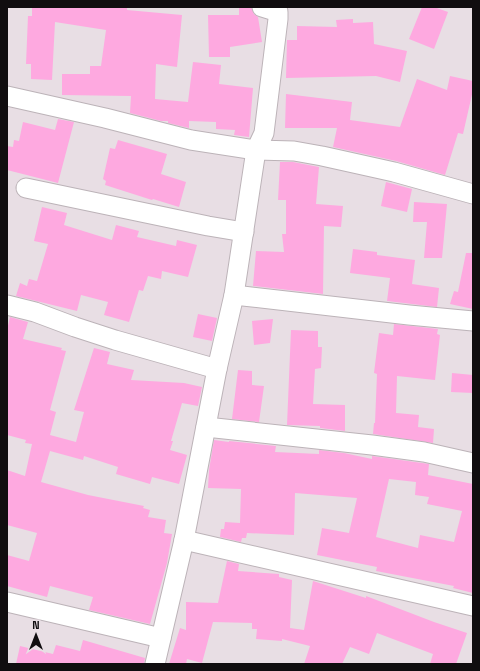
<svg xmlns="http://www.w3.org/2000/svg" width="480" height="671" font-family="'Space Grotesk',sans-serif">
  <rect width="100%" height="100%" fill="#e8dee4"/>
  <g fill="#fea9e0" fill-rule="evenodd">
    <path d="M32,7H117L127,8V10L182,15L177,67L156,64L155,99L188,102L193,62L221,65L219,84L253,88L249,137L234,135L235,130L216,129V122L189,121V128L168,123V121H161L130,113L131,96L62,95V74H90V66H101L106,30L55,22L52,80L31,79V64H26L28,16H32Z"/>
    <path d="M239,7H251L254,14L258,17L262,42L230,47V57H209L208,15H239Z"/>
    <path d="M422,7H434L448,12L434,49L409,39Z"/>
    <path d="M353,19V23L373,22L374,44L407,51L400,82L376,76L286,78L287,40H297V26L337,27L336,20Z"/>
    <path d="M450,76L473,81V90L463,134L458,133L445,175L396,161L333,147L337,128H285L286,94L352,102L350,120L400,127L417,79L447,90Z"/>
    <path d="M58,119L74,122L58,183L7,170V146L13,147L14,140L19,141L23,122L55,130Z"/>
    <path d="M118,140L167,154L161,174L186,182L179,207L153,199L152,200L105,185L106,181L103,179L110,148L115,149Z"/>
    <path d="M280,162H293L319,167L316,204L343,206L341,227L324,226L323,294L253,286L256,251L284,252L282,234H286V200H278Z"/>
    <path d="M386,182L412,189L407,212L381,206Z"/>
    <path d="M414,202L447,204L442,258H424L427,222H413Z"/>
    <path d="M42,207L67,213L64,225L112,240L116,225L139,231L137,237L176,246L177,240L197,245L188,277L162,271L161,279L148,276L143,291L139,290L129,322L104,315L108,302L81,295L77,311L16,296L20,283L27,286L29,279L37,281L48,244L34,241Z"/>
    <path d="M353,249L377,252V255L415,260L412,284L439,288L437,307L387,301L390,278L350,273Z"/>
    <path d="M466,253H473V309L450,304L454,291L458,292Z"/>
    <path d="M198,314L217,318L212,341L193,337Z"/>
    <path d="M10,317L28,322L23,339L62,348L61,350L66,351L50,410L56,412L50,435L76,442L84,412L74,410L94,348L110,352L107,364L134,370L131,380L184,383L202,387L198,406L182,403L171,441H173L170,450L187,455L179,484L152,477L150,484L116,474L118,467L84,456L83,460L50,451L41,482L88,495L144,506L143,508L150,510L148,517L166,520L164,533L172,534L167,563L150,624L89,610L93,597L50,586L47,597L7,586V555L29,561L37,533L7,525V470L25,476L32,444L25,443L26,440L7,435V330Z"/>
    <path d="M273,319L270,343L254,345L252,321Z"/>
    <path d="M394,324L438,329L437,334L440,335L435,380L397,376L396,413L419,415L418,427L434,429L433,443L373,434L374,423H375L377,374L374,373L379,333L393,335Z"/>
    <path d="M291,330L318,331V347H322L321,368L315,369L313,404L345,405V431L320,428V426L287,425Z"/>
    <path d="M238,370L252,371V385L264,386L259,422L232,419Z"/>
    <path d="M452,373L473,375V393L451,392Z"/>
    <path d="M214,440L229,442V441L276,446L275,452L319,454V450L344,453L372,459V456L422,463L429,464L428,475L473,484V593L453,588L454,586L376,571L377,567L317,555L322,528L349,533L357,498L295,493L294,535L247,533L246,538H242L241,542L220,537L221,529H224L225,522L240,523L241,489L208,488L209,470ZM389,479L416,482L415,495L429,497L427,504L462,511L454,542L420,535L418,548L376,537Z"/>
    <path d="M227,561L239,564L238,571L279,574V577L292,580L290,628L304,630L313,581L366,598V596L434,622L467,633L456,664H430L433,654L377,633L369,654L350,647L342,664H304L310,646L282,639V641L256,639L257,629H252V623L213,622L202,663L187,659L186,664H169L180,628L186,630V602L218,603Z"/>
    <path d="M83,640L145,658L144,664H16L20,646L53,654L56,645L80,651Z"/>
  </g>
  <g fill="none" stroke-linecap="round" stroke-linejoin="round">
    <g stroke="#bcb3b8" stroke-width="21">
      <g id="street">
        <path d="M7,96L105,118L191,140L256,150L294,151L322,156L394,172L473,194"/>
        <path d="M26,188L208,226L244,232"/>
        <path d="M234,295L409,315L473,321"/>
        <path d="M7,305L35,312L75,327L115,340L217,369"/>
        <path d="M206,427L372,445L424,452L473,463"/>
        <path d="M184,540L473,606"/>
        <path d="M7,602L161,638"/>
        <path d="M155,664L184,540L217,369L234,295L256,150L264,133L278,19V12L262,7"/>
      </g>
    </g>
    <use href="#street" stroke="#fff" stroke-width="19"/>
  </g>
  <rect width="480" height="671" fill="none" stroke="#100d0f" stroke-width="16"/>
  <g transform="translate(36 635)" stroke="#e8dee4" stroke-width="3" paint-order="stroke">
  <path d="M0-3L7 15L0 10L-7 15Z" fill="#100d0f"/>
  <text y="-6" font-size="11" font-weight="bold" text-anchor="middle" fill="#100d0f">N</text>
  </g>
</svg>
